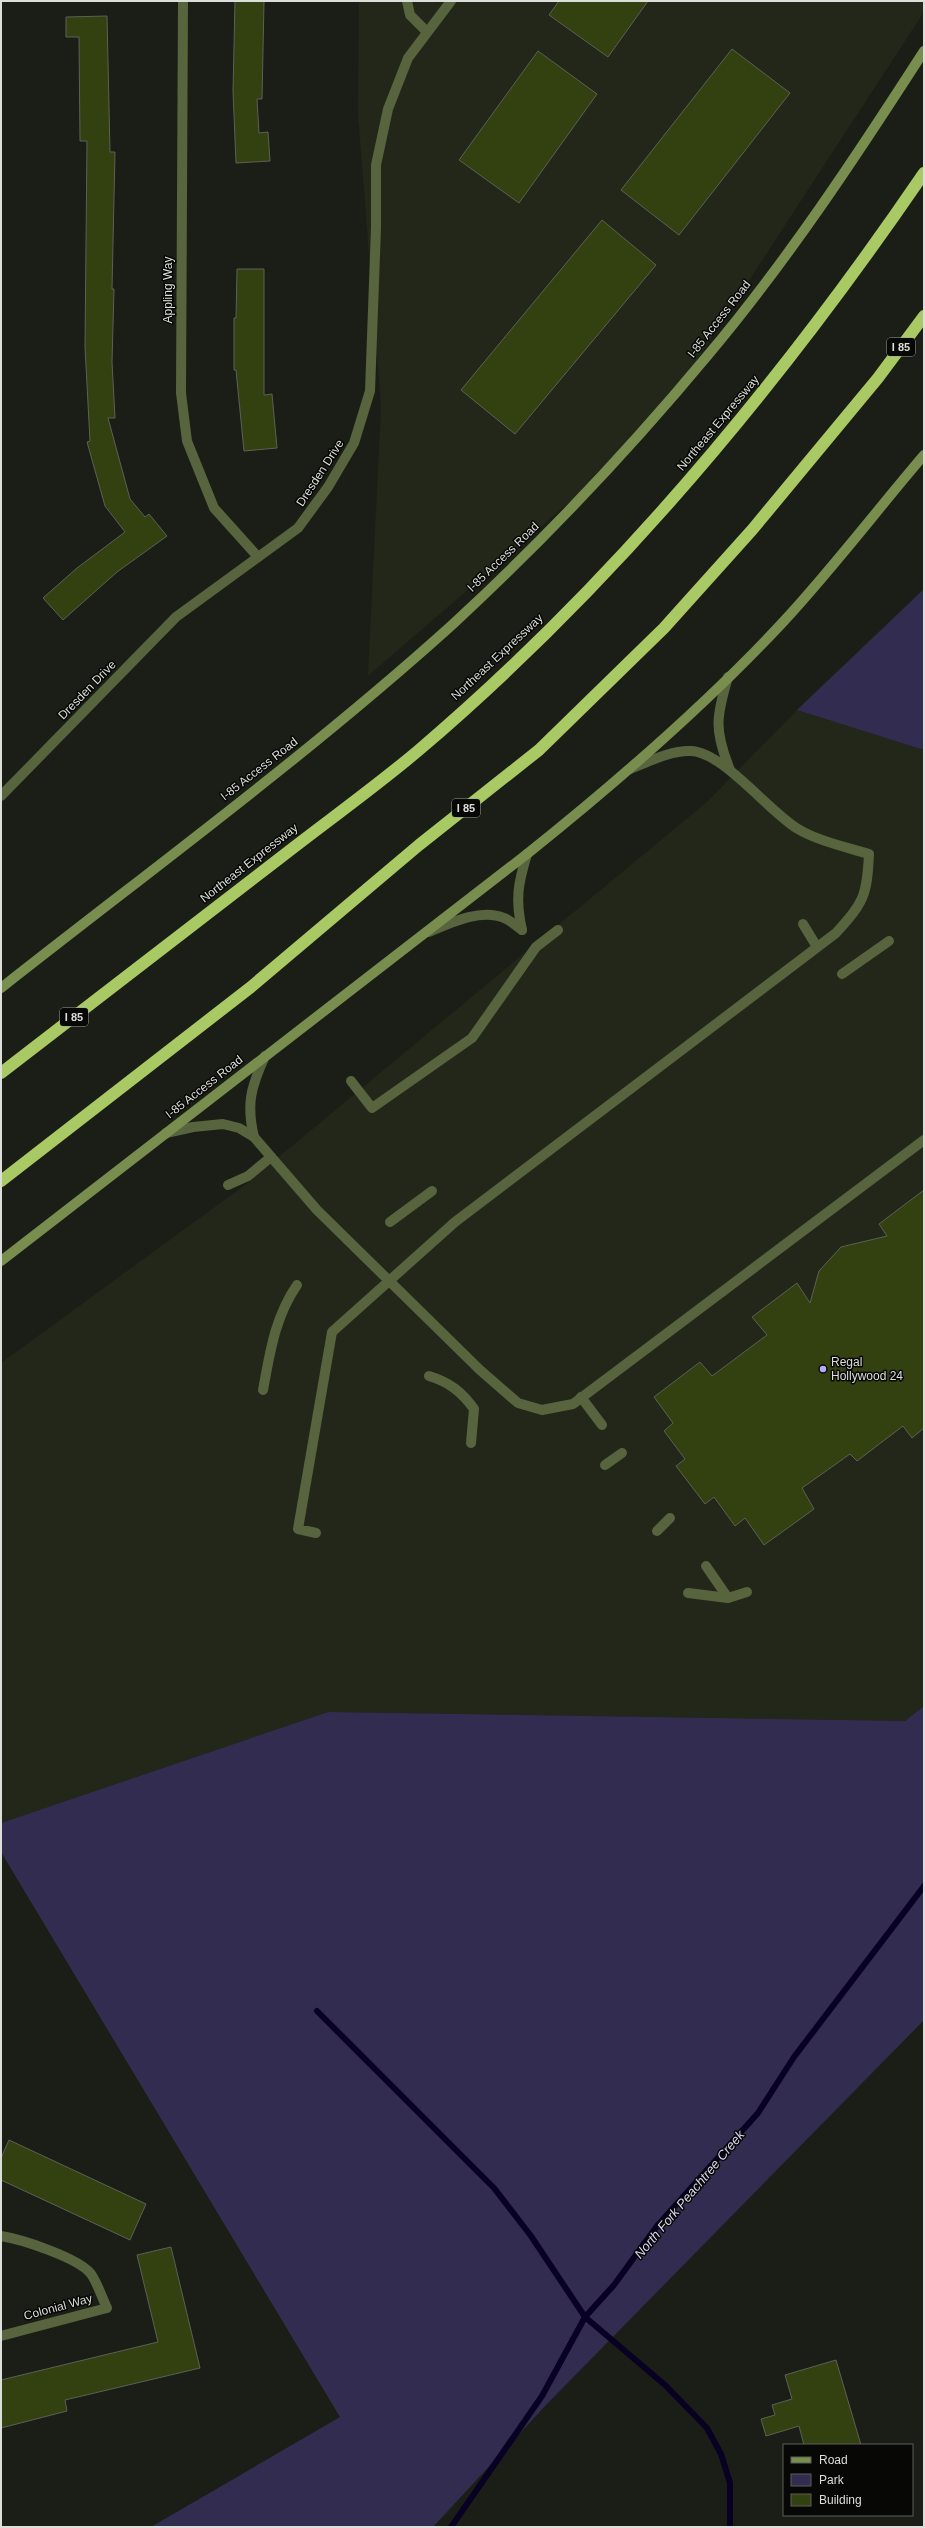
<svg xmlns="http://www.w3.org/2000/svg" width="925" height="2528" font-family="Helvetica,sans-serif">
  <rect width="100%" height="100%" fill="#1b1e16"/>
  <g fill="#23271a">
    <path d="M359,1H924V12L686,377L640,441L368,676L381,407L358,114Z"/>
    <path d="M797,710L924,750V1706L905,1721L328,1712L1,1823V1363L245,1185L708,801Z"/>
  </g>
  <g fill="#322d50">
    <path d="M924,589V750L797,710Z"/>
    <path d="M924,1706V2020L545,2406L433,2527H151L340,2417L1,1852V1823L328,1712L905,1721Z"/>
  </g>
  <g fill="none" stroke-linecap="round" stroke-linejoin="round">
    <g stroke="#090123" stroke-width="6">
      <path d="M317,2011L494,2188L531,2236L585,2317L665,2385L707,2428L721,2454L730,2483V2527"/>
      <path d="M451,2527L542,2396L585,2317L614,2285L657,2226L758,2113L794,2057L924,1886"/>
    </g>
  </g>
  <g fill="#334110" stroke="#5c6057">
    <path d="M235,1H264L262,99H257L259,133L268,132L270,161L236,163L233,91Z"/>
    <path d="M559,1H648L608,57L549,15Z"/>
    <path d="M107,16L110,152H115L112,289H114L112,362L115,418H108L130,499L145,517L149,514L167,536L117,572L63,620L43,598L77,568L125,532L105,506L87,442L90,441L85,347L87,141H80L79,37H66V17Z"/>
    <path d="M732,49L790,93L679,235L621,190Z"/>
    <path d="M538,51L597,94L519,203L459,160Z"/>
    <path d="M602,220L656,265L515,434L461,390Z"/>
    <path d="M237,269H264V395L272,394L277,448L244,451L236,370H234V318H236Z"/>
    <path d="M924,1190V1428L912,1438L903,1426L857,1461L850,1454L802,1488L814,1509L764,1545L745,1518L735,1526L714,1497L705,1504L676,1466L685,1459L664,1431L673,1423L654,1397L700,1362L712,1376L767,1335L752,1317L797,1283L810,1303L819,1271L841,1247L887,1236L879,1224Z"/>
    <path d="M9,2140L146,2204L130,2240L1,2180V2158Z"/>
    <path d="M171,2247L200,2368L65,2400L67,2411L1,2428V2380L158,2342L137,2255Z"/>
    <path d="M836,2360L861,2445H804L799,2426L766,2436L761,2419L775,2415L772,2405L792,2399L785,2375Z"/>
  </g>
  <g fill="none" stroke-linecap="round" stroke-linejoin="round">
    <g stroke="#57643e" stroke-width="10">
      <path d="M407,1L410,15L427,32"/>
      <path d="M728,677C716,717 714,730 730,770"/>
      <path d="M803,924L817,947"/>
      <path d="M522,930C515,899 518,884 527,854"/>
      <path d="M429,932C450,923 481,908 504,918C510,920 516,926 522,930"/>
      <path d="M842,974L889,941"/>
      <path d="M351,1081L372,1108L472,1038L536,947L558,930"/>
      <path d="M166,1133L193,1127L223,1124L239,1128L254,1137L317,1210L480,1370L518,1403L542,1410L573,1404L924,1140"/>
      <path d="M254,1137C246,1104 251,1087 265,1056"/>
      <path d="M228,1185L248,1176L271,1157"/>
      <path d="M390,1222L432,1191"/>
      <path d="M429,1376C449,1382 462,1392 474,1409L471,1443"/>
      <path d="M263,1390C270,1352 275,1317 297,1285"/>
      <path d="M581,1397L602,1425"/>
      <path d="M605,1465L622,1453"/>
      <path d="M657,1531L670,1518"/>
      <path d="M316,1533L298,1529L332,1332L455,1222L836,933C864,902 867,896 869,854C846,847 818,841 798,829C768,811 723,752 691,751C671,750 648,762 630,769"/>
      <path d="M706,1566L728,1598"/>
      <path d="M688,1593L728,1598L747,1592"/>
    </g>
    <g stroke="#57643e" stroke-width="10">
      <path d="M183,1L181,393L187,441L214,508L258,557"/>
      <path d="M1,2236C21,2239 79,2258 91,2274C98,2284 102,2298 107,2308L1,2336"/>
    </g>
    <path stroke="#57643e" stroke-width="10" d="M1,796L176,617L298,528L328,487L354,443L370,391L376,228V165L388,109L408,58L451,1"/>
    <g stroke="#788d4e" stroke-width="10">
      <path d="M1,988C152,869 309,754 452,625C543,541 629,450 708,355C788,260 857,155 924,51"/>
      <path d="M1,1261L527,854C617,782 705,706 784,621C833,568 877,510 924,455"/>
    </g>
    <g stroke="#a9c964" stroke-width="12">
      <path d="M1,1073C94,1001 187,929 280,858C326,822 374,788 419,750C614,584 780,384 924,173"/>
      <path d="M1,1181L251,987L419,845L539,750L664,628L752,530L878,378L924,316"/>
    </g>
  </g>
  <circle fill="#b4acf9" stroke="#070805" stroke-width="1.5" cx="823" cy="1369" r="4"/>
  <g text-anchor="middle" stroke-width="3" stroke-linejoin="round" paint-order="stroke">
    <g fill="#070805" stroke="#9c9e99" stroke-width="1">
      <rect x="887" y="338" width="28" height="18" rx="3"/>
      <rect x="452" y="799" width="28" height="18" rx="3"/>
      <rect x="60" y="1008" width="28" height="18" rx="3"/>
    </g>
    <g font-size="11" font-weight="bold" fill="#dcded9">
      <text x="901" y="351">I 85</text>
      <text x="466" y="812">I 85</text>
      <text x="74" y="1021">I 85</text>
    </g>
    <g font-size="12" fill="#dcded9" stroke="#070805">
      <text transform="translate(168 290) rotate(-90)" y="4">Appling Way</text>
      <text transform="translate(719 319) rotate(-52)" y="4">I-85 Access Road</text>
      <text transform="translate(718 423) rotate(-50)" y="4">Northeast Expressway</text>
      <text transform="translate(320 473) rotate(-57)" y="4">Dresden Drive</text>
      <text transform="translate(503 557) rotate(-44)" y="4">I-85 Access Road</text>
      <text transform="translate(497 657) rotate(-43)" y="4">Northeast Expressway</text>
      <text transform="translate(87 690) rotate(-46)" y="4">Dresden Drive</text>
      <text transform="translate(259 769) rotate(-38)" y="4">I-85 Access Road</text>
      <text transform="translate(249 863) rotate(-38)" y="4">Northeast Expressway</text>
      <text transform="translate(204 1087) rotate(-38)" y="4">I-85 Access Road</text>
      <text transform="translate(58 2307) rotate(-15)" y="4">Colonial Way</text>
    </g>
    <g font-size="12" fill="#dcded9" stroke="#070805" text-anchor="start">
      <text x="831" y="1366">Regal<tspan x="831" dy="14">Hollywood 24</tspan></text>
    </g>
    <g font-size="13" font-style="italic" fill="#d7d5f3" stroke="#070805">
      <text transform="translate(689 2194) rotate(-50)" y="5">North Fork Peachtree Creek</text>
    </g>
  </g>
  <rect width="925" height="2528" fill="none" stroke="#dcded9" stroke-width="4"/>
  <rect x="783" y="2444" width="130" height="72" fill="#070805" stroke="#5c5e5a"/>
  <rect x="791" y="2457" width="20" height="6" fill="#788d4e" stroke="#5c5e5a"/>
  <text x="819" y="2464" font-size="12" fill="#dcded9">Road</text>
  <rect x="791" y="2474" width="20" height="12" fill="#322d50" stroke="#5c5e5a"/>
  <text x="819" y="2484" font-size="12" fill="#dcded9">Park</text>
  <rect x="791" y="2494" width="20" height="12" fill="#334110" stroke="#5c5e5a"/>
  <text x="819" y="2504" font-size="12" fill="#dcded9">Building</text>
</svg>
